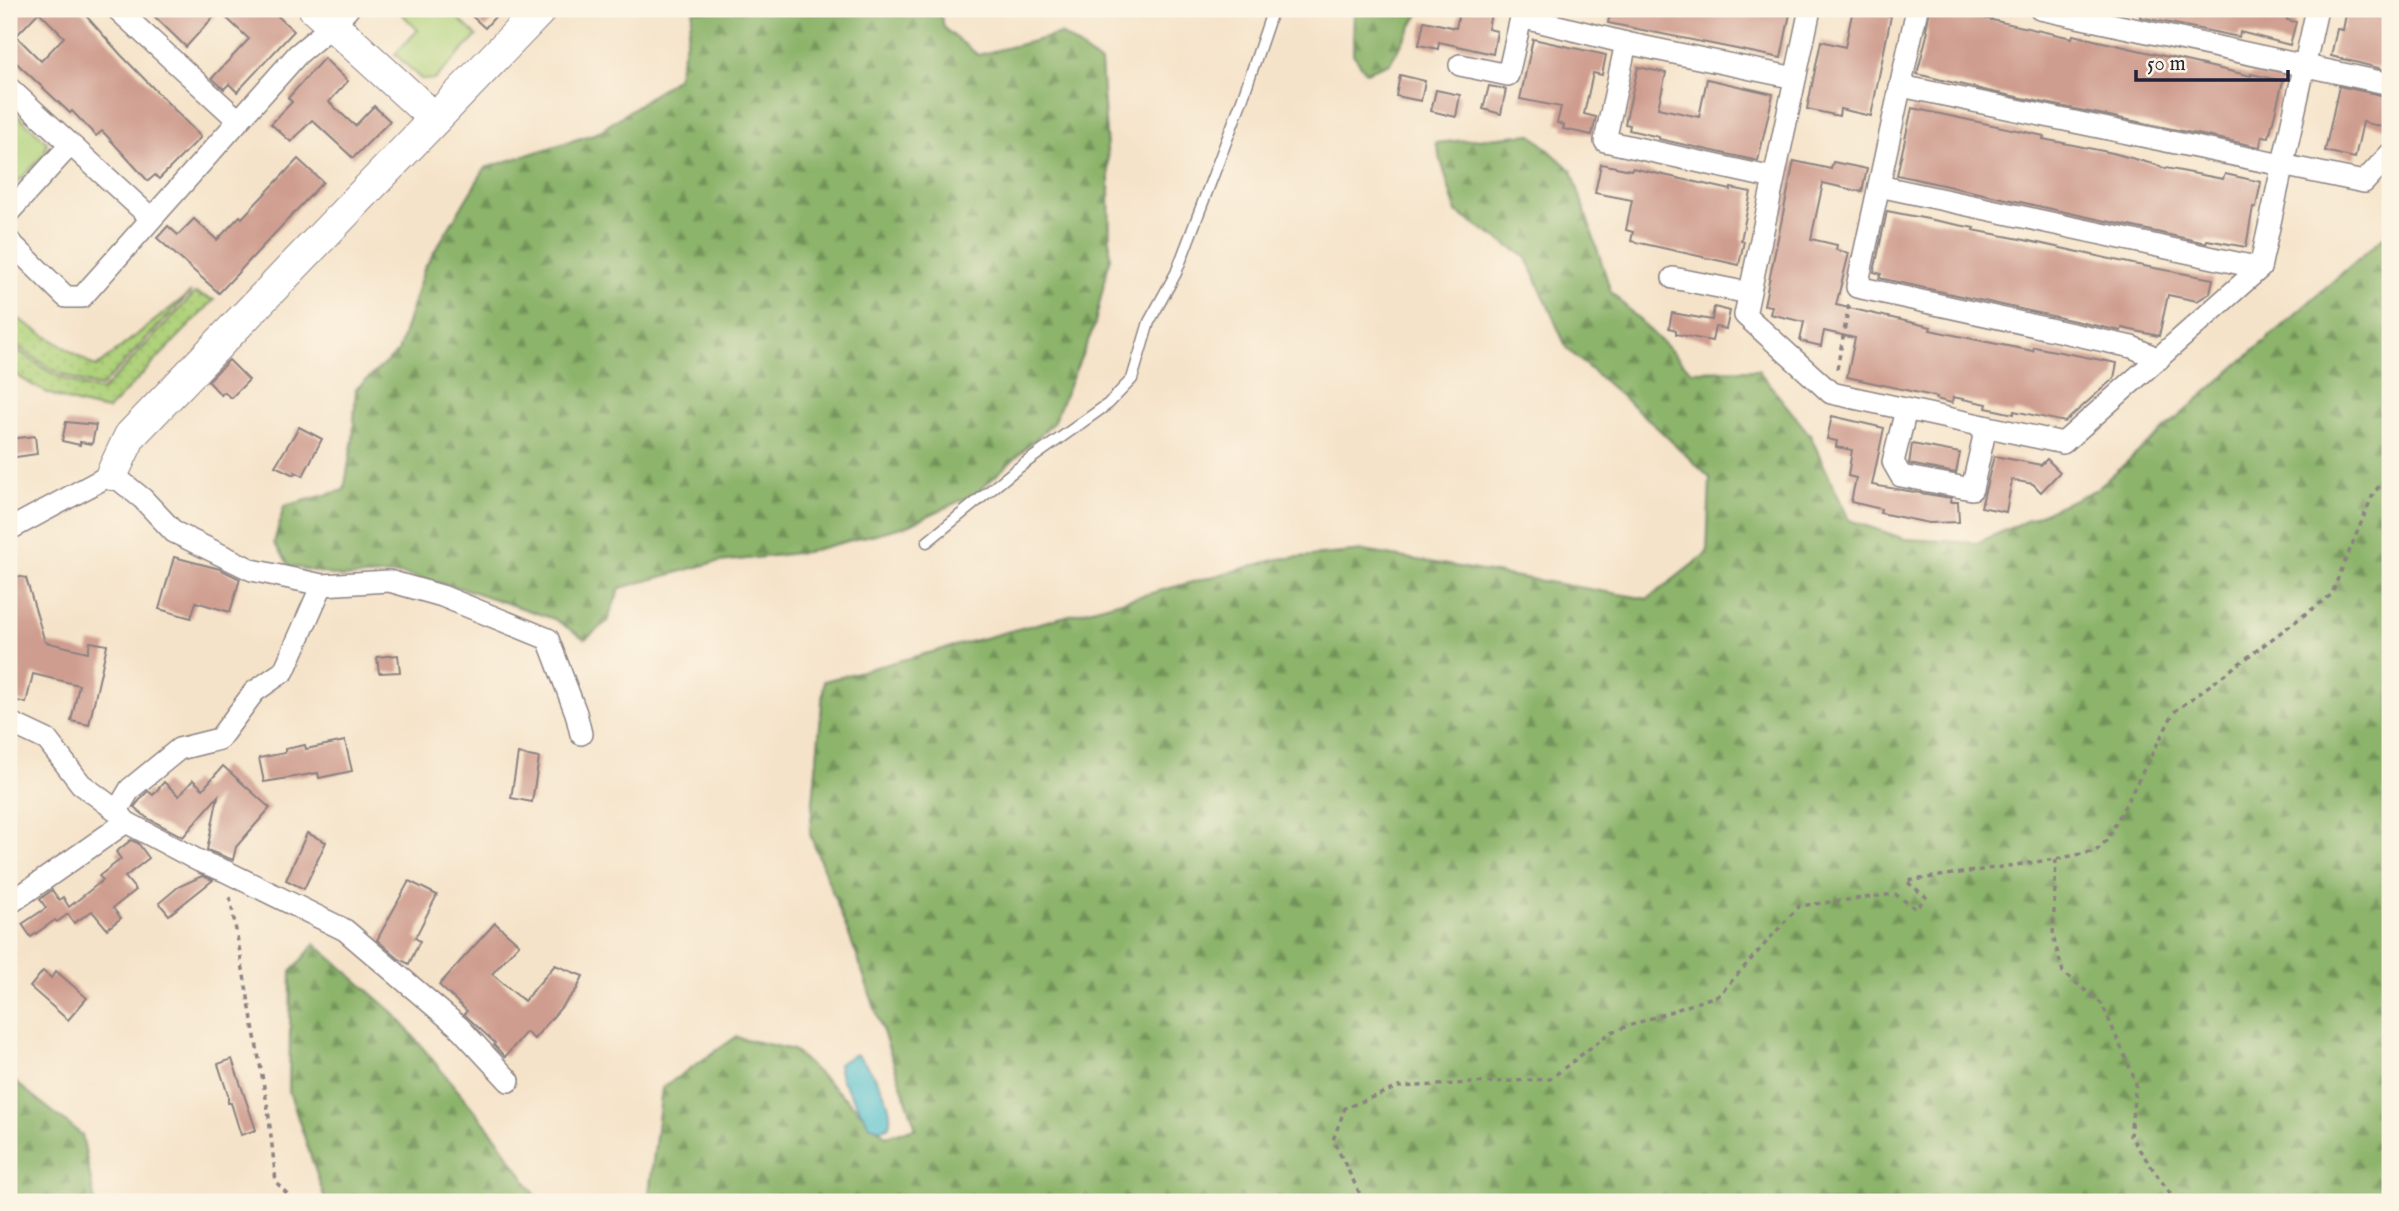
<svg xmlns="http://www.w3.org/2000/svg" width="2399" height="1211" font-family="'IM FELL English',serif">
  <defs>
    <pattern id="grass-dots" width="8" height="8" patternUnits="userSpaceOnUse" patternTransform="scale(1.75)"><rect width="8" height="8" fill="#b0d27b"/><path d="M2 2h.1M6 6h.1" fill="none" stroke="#97b46b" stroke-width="1.8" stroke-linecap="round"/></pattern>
    <pattern id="forest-firs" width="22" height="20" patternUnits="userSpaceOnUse" patternTransform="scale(1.75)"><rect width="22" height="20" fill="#8cb46b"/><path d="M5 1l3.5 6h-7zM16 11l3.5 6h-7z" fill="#729259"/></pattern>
  </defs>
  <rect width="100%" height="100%" fill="#fcf5e5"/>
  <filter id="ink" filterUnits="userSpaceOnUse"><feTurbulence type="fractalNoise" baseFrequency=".0143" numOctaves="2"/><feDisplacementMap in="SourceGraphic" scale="14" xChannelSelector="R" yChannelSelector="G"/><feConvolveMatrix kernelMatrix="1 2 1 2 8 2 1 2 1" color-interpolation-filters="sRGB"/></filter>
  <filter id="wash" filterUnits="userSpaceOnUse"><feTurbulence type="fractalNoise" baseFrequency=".00686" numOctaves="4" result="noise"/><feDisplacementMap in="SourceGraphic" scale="28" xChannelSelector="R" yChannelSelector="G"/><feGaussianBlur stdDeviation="1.57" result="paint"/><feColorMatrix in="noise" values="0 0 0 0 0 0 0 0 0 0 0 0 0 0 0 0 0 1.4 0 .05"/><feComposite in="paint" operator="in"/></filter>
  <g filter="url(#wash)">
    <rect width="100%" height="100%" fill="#f5e3c9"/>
    <g fill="url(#grass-dots)" stroke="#697a5b" stroke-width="2">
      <path d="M191,292L101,387C67,381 34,361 9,338V313L96,367Z"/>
      <path d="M195,293L214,300L108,410C70,403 40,394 9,369V342C34,365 68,385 102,391Z"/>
    </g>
    <g fill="url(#forest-firs)" stroke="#576b53" stroke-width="2">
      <path d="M694,9H938L945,29L978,55L1061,34L1101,63L1109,177L1110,258L1094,327L1053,423L977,493L906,526L806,552L712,563L620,588L607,622L585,639L554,619L465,589L401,574L342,577L290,566L274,543L284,506L344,490L353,439L356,389L398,352L424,269L485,168L597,133L677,78Z"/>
      <path d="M1354,9H1422L1390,63L1366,72L1353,54Z"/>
      <path d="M1531,134L1572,171L1611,292L1691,371L1758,370L1810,435L1849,520L1905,539L1977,543L2095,490L2390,231V1202H648L662,1088L736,1037L793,1050L886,1136L916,1128L857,956L810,834L824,681L1278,559L1364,551L1648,599L1707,553L1710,478L1649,420L1567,349L1527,258L1456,212L1436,143Z"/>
      <path d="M315,944L394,1013L497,1138L540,1202H326L289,1091L291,972Z"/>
      <path d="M9,1077L82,1135L95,1202H9Z"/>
    </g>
    <g fill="#b0d27b" stroke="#697a5b" stroke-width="2">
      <path d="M397,9H448L477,36L434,80L421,79L395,54L418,30Z"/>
      <path d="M9,107L47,142L45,154L9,191Z"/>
    </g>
    <path fill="#54c0ce" stroke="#3b7184" stroke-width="2" d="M856,1054C871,1068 896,1104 889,1126L882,1129L870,1126L841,1079L838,1064Z"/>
    <g id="blocks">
      <g fill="#cf9d8f" fill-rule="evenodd">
        <path d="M9,9H80L121,55L201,137L159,179L155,175L148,181L106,135L102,131L96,136L72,111L70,113L9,56ZM39,12L64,37L41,61L16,36Z"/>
        <path d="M147,9H270L294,31L237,92L229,84L224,89L212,78L249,39L219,11L186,47Z"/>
        <path d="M464,9H502L485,28Z"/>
        <path d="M1460,9H1492L1488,29L1497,31L1493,54L1439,42L1438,49L1419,45L1424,21L1456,28Z"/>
        <path d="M1611,9H1791L1781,58L1608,23Z"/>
        <path d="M1853,9L1891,16L1871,116L1840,109L1839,116L1807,109L1821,41L1845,47Z"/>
        <path d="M1930,9L1983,18L2072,38L2073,35L2094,40L2251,76V74L2283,81L2269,137L2262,136L2260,147L1988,91L1917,74L1928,31L1926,30Z"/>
        <path d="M2141,9H2257L2287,17V20L2296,22L2290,45L2240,32L2239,37L2140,17Z"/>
        <path d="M2347,9H2390V71L2331,56L2337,29L2343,30Z"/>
        <path d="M1533,39L1606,55L1602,75L1593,73L1584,114L1596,117L1592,135L1563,129L1564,125L1557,123L1561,107L1520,99Z"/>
        <path d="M324,58L348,81L329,102L355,126L374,106L390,121L353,158L312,120L291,142L271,124L292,102L288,98Z"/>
        <path d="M1638,67L1666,73L1658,108L1699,117L1707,79L1773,94L1758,161L1659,139V137L1629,130L1630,125L1625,124Z"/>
        <path d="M1400,75L1425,81L1421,101L1396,96Z"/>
        <path d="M1489,86L1506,89L1501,114L1483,109Z"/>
        <path d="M2339,86L2390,97V129L2363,122L2355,158L2325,151Z"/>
        <path d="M1436,90L1460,95L1456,117L1431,111Z"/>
        <path d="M1912,108L2044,136L2043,139L2113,153L2160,166V167L2223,179L2225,174L2261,182L2256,207H2253L2246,247L2207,240L2206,243L2161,233L1897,175Z"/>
        <path d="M298,159L323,182L219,293L157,238L168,226L178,235L194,219L217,240L240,216L242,218Z"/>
        <path d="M1794,161L1831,169L1833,162L1867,169L1862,192L1823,183L1811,239L1837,245L1836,250L1849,253L1836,305L1931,327L1930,330L1987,342L2033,351L2034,347L2117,363L2114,378L2065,422L2014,411V414L1986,408L1987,404L1953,397L1952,403L1936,399L1937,397L1847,377L1855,338L1824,331L1821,346L1800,341L1804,322L1770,314L1772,306L1764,305Z"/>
        <path d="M1601,164L1631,170L1632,168L1731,190V188L1751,192L1741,240L1744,241L1739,265L1631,241L1633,232L1626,230L1632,200L1595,193Z"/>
        <path d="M1887,211L1974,228L1973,230L2020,239L2133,264L2213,279L2210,293L2197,301L2168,295L2159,336L2122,328L2121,331L1879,278L1881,274L1874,272Z"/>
        <path d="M1714,307L1730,311L1726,329L1715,327L1712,341L1676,334V330L1669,328L1672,313L1712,320Z"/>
        <path d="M229,360L249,380L231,398L224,392L221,395L208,381Z"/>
        <path d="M1832,416L1884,428L1872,485L1951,498L1950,502H1958L1959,522L1929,523L1880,513L1881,509L1851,502L1856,478L1848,476L1852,450L1836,447L1837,441L1827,439Z"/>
        <path d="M66,422L96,425L92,444L80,442V445L62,441Z"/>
        <path d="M299,427L322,439L303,476L295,472L294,475L275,466Z"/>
        <path d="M35,436L37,454L9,458V439Z"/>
        <path d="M1912,444L1960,453L1956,473L1909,464Z"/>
        <path d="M1994,456L2041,465L2047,459L2060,472L2041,492L2033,484L2012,480L2006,512L1981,507Z"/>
        <path d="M174,557L220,569L240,579L230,612L196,602L191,618L159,609Z"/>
        <path d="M9,574L26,578L45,642L88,652L90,642L107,645L89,725L71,721L79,685L33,674L26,703L9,699Z"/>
        <path d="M398,655L400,672L379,673L377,657Z"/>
        <path d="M345,741L352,771L319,778L318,773L264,782L259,758L285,753V749L305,745L306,749Z"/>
        <path d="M518,754L539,758L532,802L511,798Z"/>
        <path d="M223,766L270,808L236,847L233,860L207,850L218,796L183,837L147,818L134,807L144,795L148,791L153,795L164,782L179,796L193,780L203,789Z"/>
        <path d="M307,833L326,842L304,889L286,880Z"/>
        <path d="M131,840L138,843L149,858L125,877L136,890L113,908L121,918L107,929L92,911L74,923L68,914L57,922L55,920L31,937L22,924L46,908L40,899L52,890L59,900L63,897L69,907L103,880L99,876L121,859L116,852Z"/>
        <path d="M202,876L213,880L169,915L159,903L178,887Z"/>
        <path d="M409,881L437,895L415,938L420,941L409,964L399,959L377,940Z"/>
        <path d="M495,923L519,944L492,974L524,1001L555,965L583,976L577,989L534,1039L526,1032L505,1057L494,1045L495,1043L464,1014L467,1011L439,985Z"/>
        <path d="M43,971L51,978L56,971L87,998L68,1020L30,987Z"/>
        <path d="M232,1059L256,1130L241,1135L231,1103H228V1095L218,1064Z"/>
      </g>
    </g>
  </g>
  <g filter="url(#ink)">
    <use href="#blocks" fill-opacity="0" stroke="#8c8282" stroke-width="2"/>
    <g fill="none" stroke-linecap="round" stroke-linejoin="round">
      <g stroke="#8c8282" stroke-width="13">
        <path id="lane" d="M927,542L1014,471L1108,404L1132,379L1149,322L1176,273L1242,100L1273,9"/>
      </g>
      <g stroke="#8c8282" stroke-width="24">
        <g id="street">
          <path d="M117,9L238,120"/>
          <path d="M1810,9L1745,315L1831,393L2063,443L2260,268L2317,9"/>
          <path d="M1917,9L1857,287L2132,347L2159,359"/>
          <path d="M2040,9L2390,84"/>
          <path d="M1521,17L1626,43L1795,78"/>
          <path d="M1626,43L1605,141L1773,178"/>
          <path d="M1460,65L1508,75L1523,9"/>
          <path d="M1901,86L2364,182L2390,154"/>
          <path d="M9,88L151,218"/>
          <path d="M1879,186L2260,268"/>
          <path d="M9,212L70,145"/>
          <path d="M9,241L66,297H82L298,54L333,25L348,9"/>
          <path d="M1673,278L1749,293"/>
          <path d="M1906,410L1893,462L1901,476L1972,489L1986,427"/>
          <path d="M9,528H12L112,474L143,499L174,532L252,570L322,585L389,581L442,596L548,639L576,713L581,734"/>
          <path d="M9,722L47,740L81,784L117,811L126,822L199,861L225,871L345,930L459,1027L509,1081"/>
          <path d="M117,811L130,789L179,749L219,739L254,692L284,671L322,585"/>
          <path d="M9,904L126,822"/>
        </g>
      </g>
      <g stroke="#8c8282" stroke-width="34">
        <g id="secondary">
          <path d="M315,9L434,118"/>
          <path d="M112,474L130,436L541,9"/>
        </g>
      </g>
      <g stroke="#8c8282" stroke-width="3.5" stroke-dasharray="5 5" stroke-linecap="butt">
        <path d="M1837,369L1849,305"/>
        <path d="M2056,859L2053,936L2063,972L2102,1004L2136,1082L2130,1136L2171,1195L2172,1202"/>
        <path d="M230,897L268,1109L276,1182L295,1202"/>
        <path d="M1364,1202L1333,1140L1345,1108L1398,1087L1550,1079L1611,1032L1719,995L1799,906L1895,894L1916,909L1926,897L1906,881L2056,859L2096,851L2107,840L2174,712L2331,595L2374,492L2390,475"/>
      </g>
      <use href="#lane" stroke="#fff" stroke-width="10"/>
      <use href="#street" stroke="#fff" stroke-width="21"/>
      <use href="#secondary" stroke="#fff" stroke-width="32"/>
    </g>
  </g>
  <rect width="2399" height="1211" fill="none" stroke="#fcf5e5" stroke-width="35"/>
  <path d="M2136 70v10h152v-10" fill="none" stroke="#22223b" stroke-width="3.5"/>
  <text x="2147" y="70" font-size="21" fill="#22223b" stroke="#fcf5e5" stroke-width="5" paint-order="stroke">50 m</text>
</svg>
